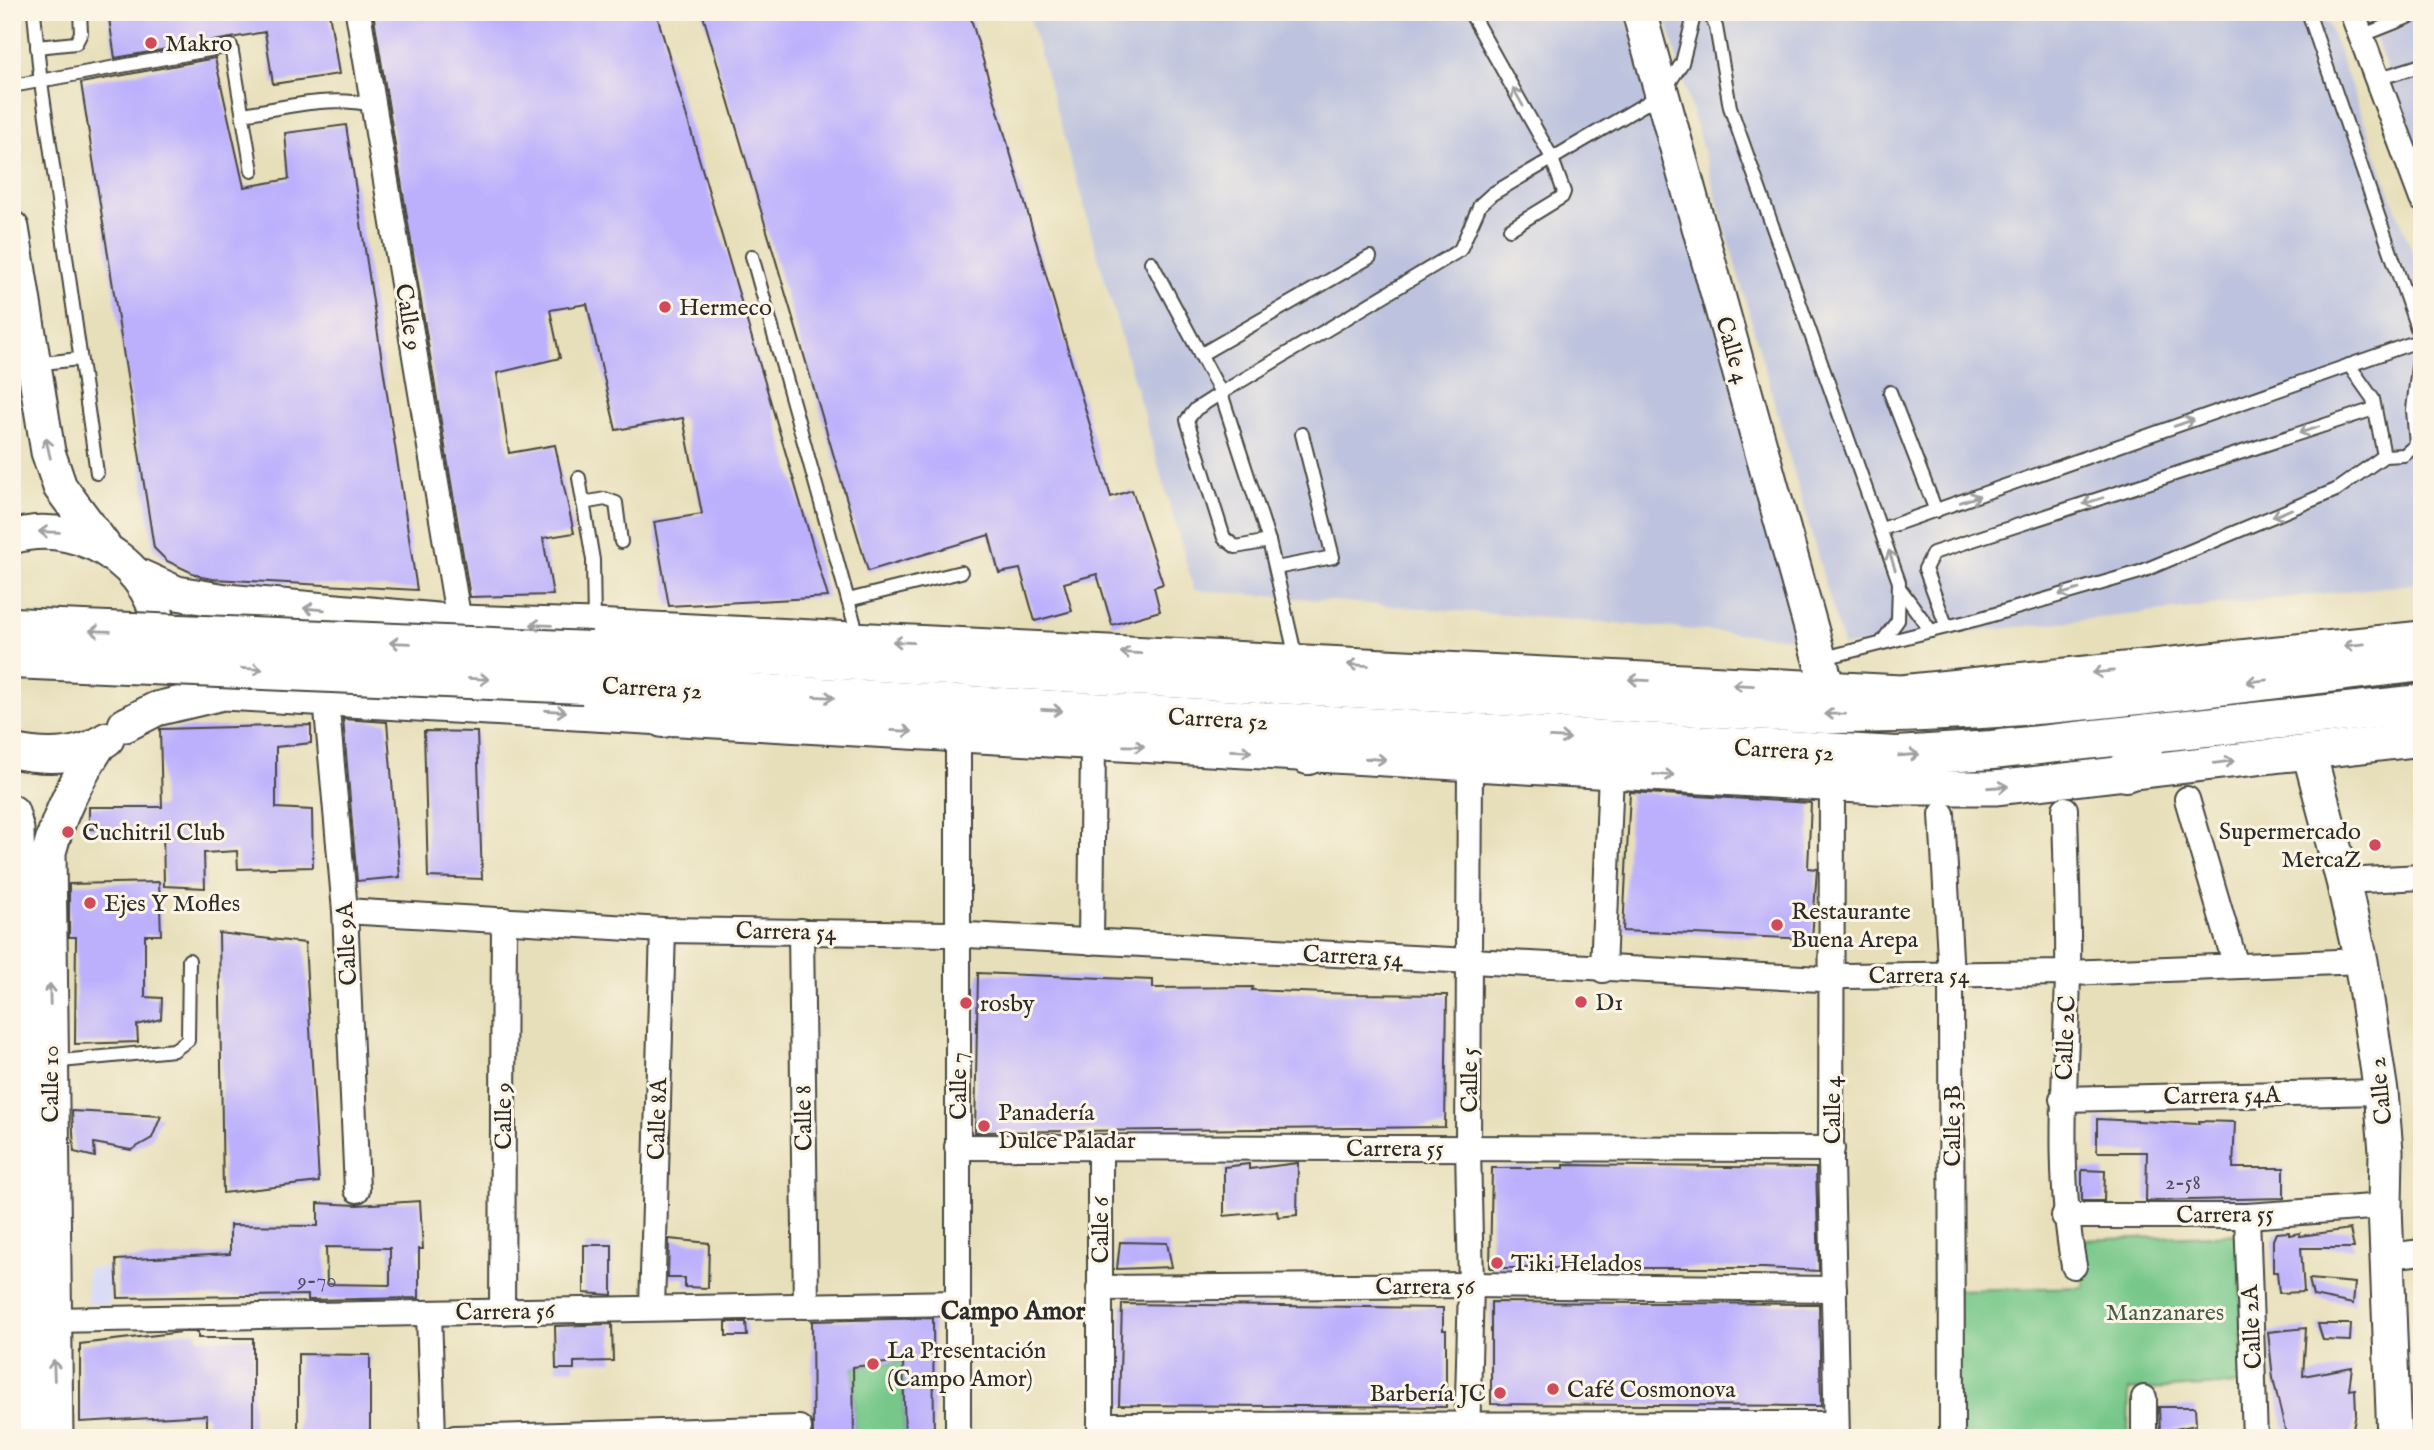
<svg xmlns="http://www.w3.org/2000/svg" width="2434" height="1450" font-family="'IM FELL English',serif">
  <rect width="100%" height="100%" fill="#fcf5e5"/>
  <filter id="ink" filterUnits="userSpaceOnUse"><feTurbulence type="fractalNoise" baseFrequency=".0143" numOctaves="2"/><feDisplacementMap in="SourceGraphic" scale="14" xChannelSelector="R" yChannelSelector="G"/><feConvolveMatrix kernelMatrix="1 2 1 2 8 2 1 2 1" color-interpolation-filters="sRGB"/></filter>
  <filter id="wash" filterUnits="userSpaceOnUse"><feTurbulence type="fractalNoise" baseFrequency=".00686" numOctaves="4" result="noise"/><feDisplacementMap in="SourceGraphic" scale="28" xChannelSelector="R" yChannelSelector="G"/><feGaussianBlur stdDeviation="1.57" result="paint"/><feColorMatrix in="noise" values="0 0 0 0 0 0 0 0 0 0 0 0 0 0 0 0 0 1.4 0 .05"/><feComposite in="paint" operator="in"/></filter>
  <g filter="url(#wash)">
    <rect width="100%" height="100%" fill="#e7dfba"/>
    <path fill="#d4d8f9" d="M87,1268H109L110,1304H87Z"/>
    <g fill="#bdc3de">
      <path d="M1028,12H1625L1809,639L1194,590Z"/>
      <path d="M1664,12H2324L2422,279V583L1843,646Z"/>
      <path d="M2366,12H2422V164Z"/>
    </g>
    <g fill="#76c789" stroke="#50795a" stroke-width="2">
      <path d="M2239,1234L2243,1384L2129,1390L2128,1438H1958L1955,1290L2084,1287L2081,1240Z"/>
      <path d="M903,1361L905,1438H854L853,1367Z"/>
    </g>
    <g id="blocks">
      <g fill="#bcb0fd" fill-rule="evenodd">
        <path d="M108,12H329L339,74L273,84L265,32L115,58Z"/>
        <path d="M373,12H656L828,597L669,606L654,522L702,514L683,418L616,430L587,304L550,310L560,358L497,373L509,453L555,445L574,533L543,538L553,595L470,597Z"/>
        <path d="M702,12H969L1111,497L1132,490L1163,584L1154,587L1160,611L1112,625L1097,574L1064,583L1072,611L1035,621L1020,569L999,573L989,535L868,571Z"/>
        <path d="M215,58L244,187L289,179L285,133L346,125L417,590L213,579L201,577L167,561L154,548L81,83Z"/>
        <path d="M343,719L387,722L400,877L357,881Z"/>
        <path d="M311,725V743L276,747V808L312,810L313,867L238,869L237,851L204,853L205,888L164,886L163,828L89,829V807H162L160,729Z"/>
        <path d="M424,731L477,732L482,879L428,877Z"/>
        <path d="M1630,792L1811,803L1808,868L1817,869L1812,939L1623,931Z"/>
        <path d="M159,882L161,935H145V997L162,998L161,1019L137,1025L138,1042L75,1044L76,937H69V884Z"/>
        <path d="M219,933L305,943L319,1182L223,1193Z"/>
        <path d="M978,973L1153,980V988L1253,987L1252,990L1352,994L1447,995L1445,1127L975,1132Z"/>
        <path d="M72,1111L161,1116L152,1138L131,1150L94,1143L95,1157L74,1152Z"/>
        <path d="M2097,1119L2199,1124V1121L2235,1122L2233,1168H2284V1198L2146,1201L2147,1152H2097Z"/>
        <path d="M1298,1163L1297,1215L1278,1217L1277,1211L1224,1216V1167L1249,1164V1169Z"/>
        <path d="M1564,1165L1816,1168L1819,1271L1764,1268H1490L1492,1168H1564Z"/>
        <path d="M2082,1170L2105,1171L2104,1201H2082Z"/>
        <path d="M420,1201L423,1249H419V1298L308,1300V1295L118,1298L116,1260L230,1254V1225L318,1226V1203L357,1205ZM326,1247L390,1248V1285L327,1284Z"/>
        <path d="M2350,1229L2354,1248H2301L2304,1292L2279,1293L2277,1272H2273V1240L2276,1233L2289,1232V1235L2300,1233V1236Z"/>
        <path d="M669,1239L709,1243L708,1288L685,1287V1278H668Z"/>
        <path d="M1120,1242L1167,1243L1172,1267L1117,1269Z"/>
        <path d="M584,1245H612V1295L584,1293Z"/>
        <path d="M2309,1279L2355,1283L2353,1304L2313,1296Z"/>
        <path d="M1491,1302L1819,1304L1821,1406L1491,1404Z"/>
        <path d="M1122,1304L1443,1308V1330H1446V1407L1119,1405Z"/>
        <path d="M933,1318L934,1438H905L903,1361L853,1367L854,1438H813L812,1321Z"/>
        <path d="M726,1322H746L747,1336H726Z"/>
        <path d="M612,1324L613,1361L574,1362V1369H556L555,1326Z"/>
        <path d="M2318,1324H2351L2350,1341L2323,1340Z"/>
        <path d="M2306,1328L2303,1376L2352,1367L2349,1390L2355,1389L2356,1413L2351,1438H2287L2273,1378L2268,1332Z"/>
        <path d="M182,1332H198V1338H253V1438H207V1415L80,1422V1344Z"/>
        <path d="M298,1354L370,1355V1438H298Z"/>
        <path d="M2159,1407H2195L2196,1425L2160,1432Z"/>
      </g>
    </g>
  </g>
  <g filter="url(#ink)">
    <use href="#blocks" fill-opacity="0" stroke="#474640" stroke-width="2"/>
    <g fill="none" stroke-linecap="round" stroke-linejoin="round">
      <g stroke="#474640" stroke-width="16">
        <g id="lane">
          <path d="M34,12L40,75L97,473"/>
          <path d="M1470,12L1551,156L1564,192L1562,197L1510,229"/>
          <path d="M1709,12L1716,27L1730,107L1899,582L1898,620L1882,642"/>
          <path d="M2361,36L2421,12"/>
          <path d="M37,47L76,43L81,33L80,12"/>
          <path d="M2377,79L2422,65"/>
          <path d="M12,86L231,46L252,171"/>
          <path d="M243,114C286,107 329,95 373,105"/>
          <path d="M752,256L858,636"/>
          <path d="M1151,262L1221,393L1196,409L1187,420L1224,538L1236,547L1269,541"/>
          <path d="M1200,355L1370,257"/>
          <path d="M34,364L79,359"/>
          <path d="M2349,365L2373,399L2384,456"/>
          <path d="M1890,392L1936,511"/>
          <path d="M579,478L593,560L594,626"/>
          <path d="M583,503L605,499L616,503L621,542"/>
          <path d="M1882,529L2421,340L2308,12"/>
          <path d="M1276,568L1333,557L1302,434"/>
          <path d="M1901,590L1931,631"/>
          <path d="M848,600L961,572"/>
          <path d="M1946,625L1925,569L1933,553L2374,409"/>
          <path d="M1296,658L1269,541L1221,393L1460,250L1480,205L1492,194L1662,94L1682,63L1695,12"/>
          <path d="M1820,659L1978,619L2140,572L2336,490L2384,456L2404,455L2416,445L2413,410L2421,340"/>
          <path d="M51,1062L174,1050L188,1040L189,960"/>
        </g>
      </g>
      <g stroke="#474640" stroke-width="28">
        <g id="street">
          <path d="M358,12L459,622"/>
          <path d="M2352,12L2422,199"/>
          <path d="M326,699L345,911L357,1190"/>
          <path d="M958,735V1438"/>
          <path d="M1832,783L1831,1161L1837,1438"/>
          <path d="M2187,799L2236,966"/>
          <path d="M2065,809C2066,864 2069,919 2068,974C2066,1072 2056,1169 2074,1266"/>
          <path d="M1942,814L1951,976L1952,1438"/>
          <path d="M2343,881L2422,877"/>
          <path d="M345,911L663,930L948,934L1821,979L1844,976L2068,973L2361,961"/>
          <path d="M801,931L806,1306"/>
          <path d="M1091,942L1093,745"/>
          <path d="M1603,970L1611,772"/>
          <path d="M2062,1099L2381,1092"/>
          <path d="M957,1147L1832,1149"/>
          <path d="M2064,1216H2247L2385,1206"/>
          <path d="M2247,1216L2255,1438"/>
          <path d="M2389,1256L2422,1252"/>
          <path d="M1099,1288L1471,1285L1834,1289"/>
          <path d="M652,1308L663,930"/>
          <path d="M502,1312L504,920"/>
          <path d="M429,1313L433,1438"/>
          <path d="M52,1320L958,1303"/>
          <path d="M1100,1425L1836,1424"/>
          <path d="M455,1438L799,1428"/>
          <path d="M1100,1438V1149"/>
          <path d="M1467,1438L1471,1285L1468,1148L1470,765"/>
          <path d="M2144,1438V1398"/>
        </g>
      </g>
      <g stroke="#474640" stroke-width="37">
        <g id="secondary">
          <path d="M1639,12L1828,689"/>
          <path d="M12,228L48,452L60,487L104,546"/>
          <path d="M12,537C84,514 174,577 158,657"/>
          <path d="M135,574L177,593L226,601L459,622L594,626L1901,692L2422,638"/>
          <path d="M125,725L156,709L223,693L1895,788H1995L2422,739"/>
          <path d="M12,751C44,758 79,759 107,739"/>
          <path d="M2309,752L2343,881L2361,961L2381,1092L2386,1151L2385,1206L2394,1438"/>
          <path d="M12,812L17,830L30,1438"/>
          <path d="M56,1438L49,852C60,811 77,779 100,743"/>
        </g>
      </g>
      <g stroke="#474640" stroke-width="42">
        <g id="primary">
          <path d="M591,651L766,656L1827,714C2025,715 2225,684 2422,662"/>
          <path d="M583,684L1897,756L1992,750L2422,704"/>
          <path d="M663,718L722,702"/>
          <path d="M1257,724L1308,755"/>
          <path d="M2126,772L2151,733"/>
        </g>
      </g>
      <use href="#lane" stroke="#fff" stroke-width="12"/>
      <use href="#street" stroke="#fff" stroke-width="24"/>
      <use href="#secondary" stroke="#fff" stroke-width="33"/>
      <use href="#primary" stroke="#fff" stroke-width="38"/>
      <g stroke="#474640" stroke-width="42" stroke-linecap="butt">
        <g id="primary-bridge">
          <path d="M12,627L591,651"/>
          <path d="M12,659L583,684"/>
        </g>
      </g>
      <use href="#primary-bridge" stroke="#fff" stroke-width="38"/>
    </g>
    <defs><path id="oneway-shaft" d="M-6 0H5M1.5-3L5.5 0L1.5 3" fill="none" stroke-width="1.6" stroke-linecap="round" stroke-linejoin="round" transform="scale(1.75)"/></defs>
    <g stroke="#a0a0a0">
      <use href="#oneway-shaft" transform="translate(1518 97) rotate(-119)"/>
      <use href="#oneway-shaft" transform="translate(2184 423) rotate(-19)"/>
      <use href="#oneway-shaft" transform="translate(2309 430) rotate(162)"/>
      <use href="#oneway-shaft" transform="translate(48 448) rotate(-103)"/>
      <use href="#oneway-shaft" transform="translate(1970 499) rotate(-19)"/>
      <use href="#oneway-shaft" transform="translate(2093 501) rotate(162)"/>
      <use href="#oneway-shaft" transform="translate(2282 513) rotate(157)"/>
      <use href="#oneway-shaft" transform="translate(49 532) rotate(-178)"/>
      <use href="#oneway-shaft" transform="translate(1892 560) rotate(-108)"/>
      <use href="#oneway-shaft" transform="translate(2069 592) rotate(164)"/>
      <use href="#oneway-shaft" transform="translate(314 609) rotate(-175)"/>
      <use href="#oneway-shaft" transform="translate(541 625) rotate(-178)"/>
      <use href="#oneway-shaft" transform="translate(100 631) rotate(-178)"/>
      <use href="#oneway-shaft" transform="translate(903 642) rotate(-177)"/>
      <use href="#oneway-shaft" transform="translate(400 643) rotate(-178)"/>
      <use href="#oneway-shaft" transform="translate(2354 645) rotate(174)"/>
      <use href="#oneway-shaft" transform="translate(1131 653) rotate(-177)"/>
      <use href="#oneway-shaft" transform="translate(1358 665) rotate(-177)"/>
      <use href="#oneway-shaft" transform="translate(252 669) rotate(3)"/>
      <use href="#oneway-shaft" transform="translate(2103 672) rotate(174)"/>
      <use href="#oneway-shaft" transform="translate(479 679) rotate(3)"/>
      <use href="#oneway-shaft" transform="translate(1639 680) rotate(-177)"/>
      <use href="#oneway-shaft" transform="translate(2257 681) rotate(174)"/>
      <use href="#oneway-shaft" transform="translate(1743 685) rotate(-177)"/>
      <use href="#oneway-shaft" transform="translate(824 697) rotate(3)"/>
      <use href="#oneway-shaft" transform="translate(1052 710) rotate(3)"/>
      <use href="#oneway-shaft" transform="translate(556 711) rotate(4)"/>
      <use href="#oneway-shaft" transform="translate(1835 714) rotate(-179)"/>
      <use href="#oneway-shaft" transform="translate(902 731) rotate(3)"/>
      <use href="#oneway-shaft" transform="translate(1560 738) rotate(3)"/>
      <use href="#oneway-shaft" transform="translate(1134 746) rotate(1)"/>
      <use href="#oneway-shaft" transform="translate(1241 751) rotate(3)"/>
      <use href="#oneway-shaft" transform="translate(1909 755) rotate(-4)"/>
      <use href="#oneway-shaft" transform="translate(1376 759) rotate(4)"/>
      <use href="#oneway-shaft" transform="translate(2224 762) rotate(-7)"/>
      <use href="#oneway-shaft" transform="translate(1664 775) rotate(3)"/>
      <use href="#oneway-shaft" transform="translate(1998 787) rotate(-4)"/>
      <use href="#oneway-shaft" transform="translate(50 994) rotate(-91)"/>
      <use href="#oneway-shaft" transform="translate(54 1370) rotate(-92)"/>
    </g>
  </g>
  <g fill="#d1495b" stroke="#fcf5e5" stroke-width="2.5">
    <circle cx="151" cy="43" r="7"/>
    <circle cx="665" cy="307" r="7"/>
    <circle cx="68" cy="832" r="7"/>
    <circle cx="2375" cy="845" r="7"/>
    <circle cx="90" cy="903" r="7"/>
    <circle cx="1777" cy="925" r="7"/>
    <circle cx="1581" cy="1002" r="7"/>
    <circle cx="966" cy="1003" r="7"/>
    <circle cx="984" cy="1126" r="7"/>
    <circle cx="1497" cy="1263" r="7"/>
    <circle cx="873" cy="1364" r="7"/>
    <circle cx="1553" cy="1389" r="7"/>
    <circle cx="1500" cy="1393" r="7"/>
  </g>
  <g text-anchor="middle" stroke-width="6" stroke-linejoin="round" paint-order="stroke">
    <g font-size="21" fill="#4f4c60">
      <text x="2183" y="1189">2-58</text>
      <text x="317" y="1287">9-70</text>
    </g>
    <g font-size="24" fill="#2b2b2b" stroke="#fcf5e5" text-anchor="start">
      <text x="165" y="51">Makro</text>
      <text x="679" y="315">Hermeco</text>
      <text x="2361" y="839" text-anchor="end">Supermercado<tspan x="2361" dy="28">MercaZ</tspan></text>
      <text x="82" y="840">Cuchitril Club</text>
      <text x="104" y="911">Ejes Y Mofles</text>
      <text x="1791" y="919">Restaurante<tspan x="1791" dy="28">Buena Arepa</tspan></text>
      <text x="1595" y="1010">D1</text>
      <text x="980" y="1011">rosby</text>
      <text x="998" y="1120">Panadería<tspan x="998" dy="28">Dulce Paladar</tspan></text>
      <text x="1511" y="1271">Tiki Helados</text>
      <text x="887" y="1358">La Presentación<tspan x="887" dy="28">(Campo Amor)</tspan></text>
      <text x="1567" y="1397">Café Cosmonova</text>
      <text x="1486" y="1401" text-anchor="end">Barbería JC</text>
    </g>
    <g font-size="24" fill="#2b2b2b" stroke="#fcf5e5">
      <text transform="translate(409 317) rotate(81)" y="8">Calle 9</text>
      <text transform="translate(1733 350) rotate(74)" y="8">Calle 4</text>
      <text transform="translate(652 688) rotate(3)" y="8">Carrera 52</text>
      <text transform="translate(1218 719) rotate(3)" y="8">Carrera 52</text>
      <text transform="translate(1784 750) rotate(3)" y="8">Carrera 52</text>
      <text transform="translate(786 931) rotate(1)" y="8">Carrera 54</text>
      <text transform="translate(346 944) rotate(-93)" y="8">Calle 9A</text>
      <text transform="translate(1353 956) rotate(3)" y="8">Carrera 54</text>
      <text x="1919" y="983">Carrera 54</text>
      <text transform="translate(2065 1038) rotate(-88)" y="8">Calle 2C</text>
      <text transform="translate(1469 1080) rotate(-90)" y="8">Calle 5</text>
      <text transform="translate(50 1084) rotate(-90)" y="8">Calle 10</text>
      <text transform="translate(958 1086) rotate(-90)" y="8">Calle 7</text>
      <text transform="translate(2380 1091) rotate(-96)" y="8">Calle 2</text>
      <text transform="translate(2222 1095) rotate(-1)" y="8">Carrera 54A</text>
      <text transform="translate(1832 1110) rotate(-90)" y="8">Calle 4</text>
      <text transform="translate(503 1116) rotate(-90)" y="8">Calle 9</text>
      <text transform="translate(803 1118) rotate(-91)" y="8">Calle 8</text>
      <text transform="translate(657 1119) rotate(-88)" y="8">Calle 8A</text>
      <text transform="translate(1952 1126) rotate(-90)" y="8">Calle 3B</text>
      <text x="1395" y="1156">Carrera 55</text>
      <text transform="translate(2225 1214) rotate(-1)" y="8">Carrera 55</text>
      <text transform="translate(1100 1230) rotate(-90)" y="8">Calle 6</text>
      <text x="1425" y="1294">Carrera 56</text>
      <text transform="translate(505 1311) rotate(-1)" y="8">Carrera 56</text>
      <text transform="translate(2251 1327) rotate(-93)" y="8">Calle 2A</text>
    </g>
    <g font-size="24" fill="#425a47" stroke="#fcf5e5">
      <text x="2165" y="1320">Manzanares</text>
    </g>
    <g font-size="26" font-weight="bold" fill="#2b2b2b" stroke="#fcf5e5">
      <text x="1013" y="1319">Campo Amor</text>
    </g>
  </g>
  <rect width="2434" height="1450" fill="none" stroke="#fcf5e5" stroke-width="42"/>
</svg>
